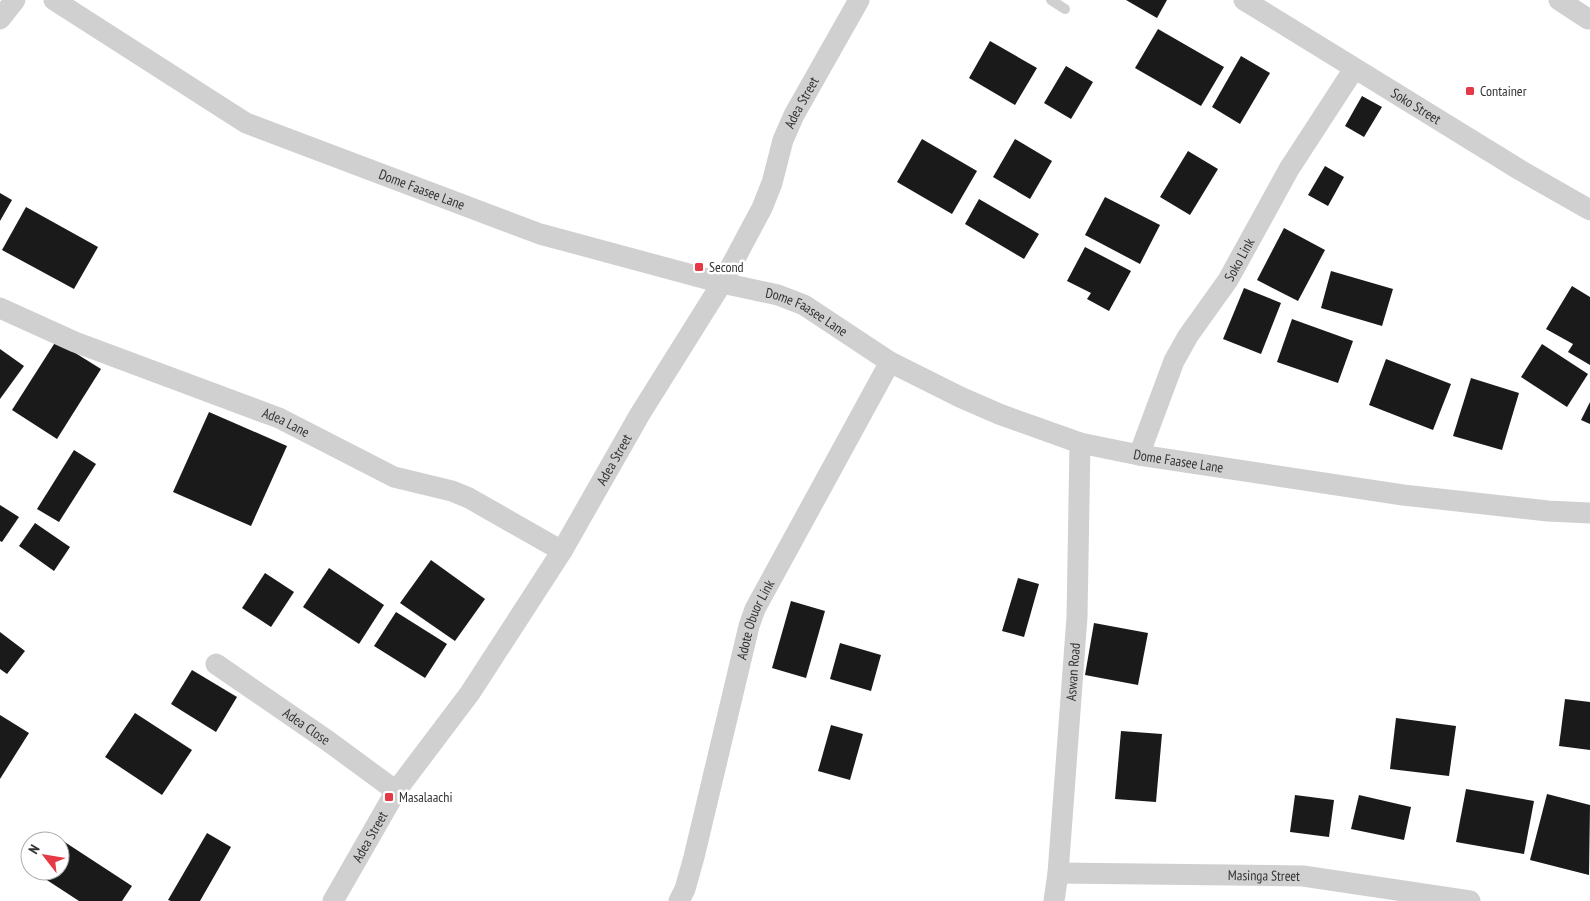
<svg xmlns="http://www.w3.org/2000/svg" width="1590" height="901" font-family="'PT Sans Narrow',sans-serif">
  <rect width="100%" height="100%" fill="#fff"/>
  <g fill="#1a1a1a">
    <path d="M1126,0H1167L1157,18Z"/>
    <path d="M1158,29L1224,67L1201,106L1135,68Z"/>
    <path d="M990,41L1037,68L1015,105L969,78Z"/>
    <path d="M1241,56L1270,73L1240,124L1212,107Z"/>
    <path d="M1066,66L1093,82L1071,119L1044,103Z"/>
    <path d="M1362,96L1382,107L1364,137L1345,126Z"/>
    <path d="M922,139L977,171L952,214L897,182Z"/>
    <path d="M1015,139L1052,161L1030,199L993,177Z"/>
    <path d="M1188,151L1218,169L1190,215L1160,197Z"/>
    <path d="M1325,166L1344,177L1328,206L1308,195Z"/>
    <path d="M0,193L12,200L0,221Z"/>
    <path d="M1105,197L1160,225L1140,264L1085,235Z"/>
    <path d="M979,199L1039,234L1024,259L965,224Z"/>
    <path d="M26,207L98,247L74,289L2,250Z"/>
    <path d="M1284,228L1325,250L1298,301L1257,280Z"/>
    <path d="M1085,247L1131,271L1109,311L1087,299L1091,293L1067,281Z"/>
    <path d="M1331,271L1393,289L1382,326L1321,308Z"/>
    <path d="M1572,286L1590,297V365L1568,352L1573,344L1546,329Z"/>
    <path d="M1244,288L1281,303L1261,354L1223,339Z"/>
    <path d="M1292,319L1353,341L1338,383L1277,362Z"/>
    <path d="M56,341L101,369L57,439L12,410Z"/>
    <path d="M1542,344L1588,374L1567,407L1521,377Z"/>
    <path d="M0,349L24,366L0,399Z"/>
    <path d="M1386,359L1451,384L1433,430L1369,405Z"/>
    <path d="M1471,378L1519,393L1502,450L1453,436Z"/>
    <path d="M1590,402V424L1581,420Z"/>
    <path d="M209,412L287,446L251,526L173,492Z"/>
    <path d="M74,450L96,464L59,522L37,509Z"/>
    <path d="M0,505L19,517L2,542L0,541Z"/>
    <path d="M35,523L70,547L54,571L19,546Z"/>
    <path d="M431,560L485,599L455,641L400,603Z"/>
    <path d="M329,568L384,605L359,644L303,607Z"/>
    <path d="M265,573L294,592L271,627L242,608Z"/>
    <path d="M1018,578L1039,584L1024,637L1002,631Z"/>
    <path d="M791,601L825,611L806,678L772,668Z"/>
    <path d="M396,612L447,644L425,678L374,646Z"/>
    <path d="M1094,623L1148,633L1138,685L1085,675Z"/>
    <path d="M0,632L25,651L7,674L0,669Z"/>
    <path d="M840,643L881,655L871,691L830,679Z"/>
    <path d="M192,670L237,697L216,732L171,704Z"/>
    <path d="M1565,699L1590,702V750L1559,746Z"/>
    <path d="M135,713L192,750L162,795L105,757Z"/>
    <path d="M0,715L29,733L0,779Z"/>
    <path d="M1396,718L1456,726L1449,776L1390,769Z"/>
    <path d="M831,725L863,734L850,780L818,771Z"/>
    <path d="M1121,731L1162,734L1156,802L1115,799Z"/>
    <path d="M1466,789L1534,801L1524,854L1456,842Z"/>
    <path d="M1547,794L1590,805L1589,875L1530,860Z"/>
    <path d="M1295,795L1334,800L1329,837L1290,832Z"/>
    <path d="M1359,795L1411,807L1404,840L1351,829Z"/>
    <path d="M207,833L231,847L200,901H171L168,900Z"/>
    <path d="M57,837L132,886L122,901H79L33,871H60V841H55Z"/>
  </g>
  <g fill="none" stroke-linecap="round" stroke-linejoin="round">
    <path stroke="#d0d0d0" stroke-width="10" d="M1051,0L1065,9"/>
    <g stroke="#d0d0d0" stroke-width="21">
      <path id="s1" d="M54,0L246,123L540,234L722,283L778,295L804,305L890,362L960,397L999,414L1080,443L1139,455L1403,495L1548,511L1590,513"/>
      <path id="s2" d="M1244,0L1520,170L1590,210"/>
      <path d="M1559,0L1588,19"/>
      <path d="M0,19L15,0"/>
      <path id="s3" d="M0,308L75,342L279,418L394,477L452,491L469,498L562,551"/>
      <path id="s4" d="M1139,455L1174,361L1188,336L1228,280L1289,169L1354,69"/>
      <path id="s5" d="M216,664L328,741L396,791"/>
      <path id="s6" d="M1058,873L1303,876L1470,901"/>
      <path id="s7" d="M333,901L396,791L470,693L562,551L640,414L722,283L762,208L772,183L783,140L794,115L859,0"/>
      <path id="s8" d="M679,901L685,889L694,857L749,626L755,609L890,362"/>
      <path id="s9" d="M1054,901L1058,873L1077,617L1080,443"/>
    </g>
  </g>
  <g fill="#e63946" stroke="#fff" stroke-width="2">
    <rect x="1465" y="86" width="10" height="10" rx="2.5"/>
    <rect x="694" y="262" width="10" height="10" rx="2.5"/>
    <rect x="384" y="792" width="10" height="10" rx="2.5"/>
  </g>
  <g text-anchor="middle" stroke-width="5" stroke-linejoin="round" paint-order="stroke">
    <g font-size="14" fill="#333" stroke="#fff" text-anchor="start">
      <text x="1480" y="96">Container</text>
      <text x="709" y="272">Second</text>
      <text x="399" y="802">Masalaachi</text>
    </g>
    <g font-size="14" fill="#333" stroke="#fff">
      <text dy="5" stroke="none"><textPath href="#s7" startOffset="929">Adea Street</textPath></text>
      <text dy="5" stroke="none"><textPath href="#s2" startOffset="202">Soko Street</textPath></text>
      <text dy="5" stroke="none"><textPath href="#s1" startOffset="416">Dome Faasee Lane</textPath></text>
      <text dy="5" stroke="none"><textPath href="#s4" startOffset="221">Soko Link</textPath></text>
      <text dy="5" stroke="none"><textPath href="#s1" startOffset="821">Dome Faasee Lane</textPath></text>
      <text dy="5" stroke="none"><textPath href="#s3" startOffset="308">Adea Lane</textPath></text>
      <text dy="5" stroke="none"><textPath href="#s7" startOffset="524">Adea Street</textPath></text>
      <text dy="5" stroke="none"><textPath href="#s1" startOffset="1226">Dome Faasee Lane</textPath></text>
      <text dy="5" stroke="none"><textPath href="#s8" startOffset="292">Adote Obuor Link</textPath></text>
      <text dy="5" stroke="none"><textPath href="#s9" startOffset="230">Aswan Road</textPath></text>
      <text dy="5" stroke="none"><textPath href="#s5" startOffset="110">Adea Close</textPath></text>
      <text dy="5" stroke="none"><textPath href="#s7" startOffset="74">Adea Street</textPath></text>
      <text dy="5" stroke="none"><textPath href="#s6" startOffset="206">Masinga Street</textPath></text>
    </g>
  </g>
  <g transform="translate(45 856) rotate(301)"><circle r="24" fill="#ffffff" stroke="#adadad"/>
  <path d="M0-4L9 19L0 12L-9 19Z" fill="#e63946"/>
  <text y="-8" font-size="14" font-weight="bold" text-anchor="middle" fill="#333333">N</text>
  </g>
</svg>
